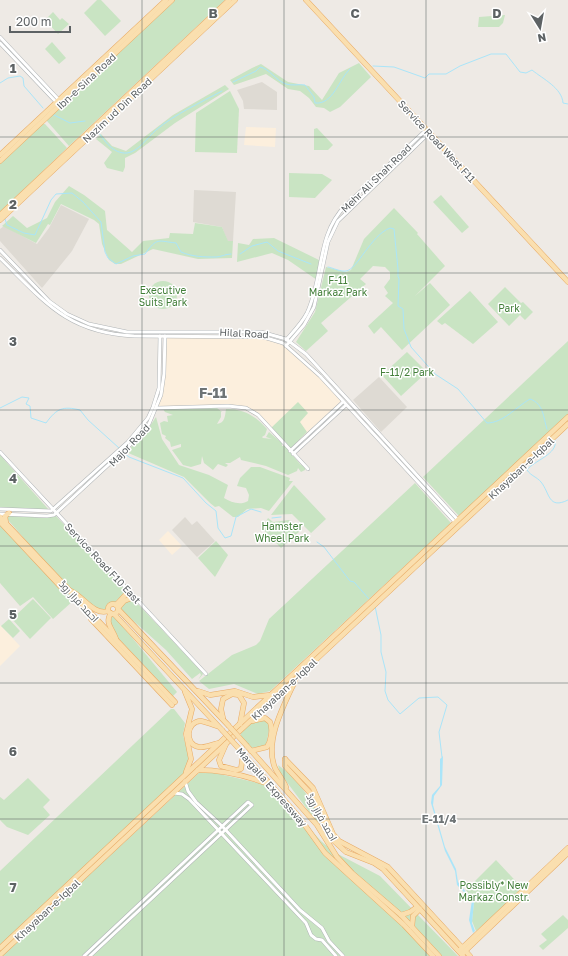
<svg xmlns="http://www.w3.org/2000/svg" width="568" height="956" font-family="'Golos Text',Cairo,sans-serif">
  <rect width="100%" height="100%" fill="#eeeae5"/>
  <g fill="#fcefdd">
    <path d="M246,127L276,128L275,147L244,145Z"/>
    <path d="M165,337H263L283,343L317,374L342,401L290,450L259,418L241,408H158L163,383Z"/>
    <path d="M168,531L182,546L172,555L159,540Z"/>
    <path d="M0,625L20,646L0,666Z"/>
  </g>
  <g fill="#dedad3">
    <path d="M262,82L277,92V110L244,109L243,101L237,90Z"/>
    <path d="M194,190L236,192L233,241L228,242L222,227L193,222Z"/>
    <path d="M61,205L89,219L72,251L42,288L0,241V229L4,226L37,244L49,228Z"/>
    <path d="M379,377L407,407L381,432L353,400Z"/>
    <path d="M185,517L192,525L197,521L215,541L197,557L172,530Z"/>
  </g>
  <g fill="#c9e4c3">
    <path d="M97,0H101L121,21L105,36L84,13Z"/>
    <path d="M173,0H225L69,146L47,121V119Z"/>
    <path d="M53,12L60,20L62,18L69,24L58,34L45,20Z"/>
    <path d="M505,15L503,23L499,27H478L479,17Z"/>
    <path d="M52,42L66,58L59,64L45,49Z"/>
    <path d="M359,63L371,77L340,107L330,112L324,108L316,107L309,98L300,91L288,89L266,74L234,85L230,80L252,68L261,64L288,82L309,86L322,100L339,73Z"/>
    <path d="M225,85L229,89L175,123L135,153L125,158V167L123,172L107,168L104,163L112,152L96,139L101,134L112,146L126,151L173,115Z"/>
    <path d="M230,91L239,109L237,153L195,152L196,113Z"/>
    <path d="M42,124H45L67,148L0,212V164Z"/>
    <path d="M317,128L333,145L328,150H314V129Z"/>
    <path d="M289,173L322,174L332,180L315,198L289,197Z"/>
    <path d="M69,186L84,195L105,211L107,230L132,252L143,241L169,238L170,233L193,234L195,223L222,227L228,241H233L232,258L198,259L153,249L121,264H115L109,260L102,244L99,224L94,220L61,204L50,225L48,224L36,243L2,226L13,216L27,228L47,218L55,202Z"/>
    <path d="M441,195L469,227L462,233L433,202Z"/>
    <path d="M394,208L418,233L413,238L417,234L445,266L415,296L430,283L450,305L402,350L381,327L374,334L368,326L393,303L385,296L388,293L384,287L390,279V272L385,267L373,266L360,279L366,284L321,323L328,331L306,351L296,342L315,312L326,267L346,272L351,270L364,239Z"/>
    <path d="M274,238L319,260L317,280L288,260L272,253L237,262L238,243L249,245L253,239Z"/>
    <circle cx="163" cy="295" r="14"/>
    <path d="M505,287L521,303L523,302L533,312L525,320L520,315L509,326L488,304Z"/>
    <path d="M470,291L498,322L473,344L445,323L442,325L437,321Z"/>
    <path d="M568,341V416L459,516L423,477Z"/>
    <path d="M407,352L427,372L401,396L382,375Z"/>
    <path d="M298,402L308,413L300,422L307,432L290,449L271,428Z"/>
    <path d="M217,408L222,412H221V417L217,424C225,423 225,416 226,409C245,409 255,416 267,429L265,435L262,437L263,438L272,439L266,437L269,432L282,443V446H285L300,464L305,467V470L301,472L298,468L297,471L288,475L266,466L241,460L240,457L230,463H225L228,465L226,467L218,464L213,470L204,463L202,456L201,464L191,467L183,465L172,450L181,447V444L171,447L170,442L165,438L166,436L162,434L160,423L164,421L168,422L167,416L173,415L165,412L163,409Z"/>
    <path d="M156,417L162,439L179,465L209,475L228,485L224,498C231,502 240,506 248,501L249,495L246,488L237,486L240,478L251,467H260L290,478L289,481H293L269,511L261,508L247,509L238,517H233L219,506L215,507L210,503L184,477L126,452L144,435Z"/>
    <path d="M0,455L49,510L0,508Z"/>
    <path d="M415,483L451,523L270,691L258,694L234,684L209,689L199,681L232,655L256,645L260,641L269,619Z"/>
    <path d="M294,485L326,519L311,533L292,514L271,515Z"/>
    <path d="M8,515L44,518L56,516L126,591L115,602L108,604L106,610L103,611C71,596 32,547 8,520Z"/>
    <path d="M268,518L273,522L289,520L300,531L281,548L262,528Z"/>
    <path d="M0,522L74,600L53,619L33,597L20,606L0,583Z"/>
    <path d="M216,541L228,555L215,577L198,558Z"/>
    <path d="M33,599L51,618L30,639L12,619Z"/>
    <path d="M134,600L202,672L203,674L198,680L201,675L200,673L192,679L166,650L119,608L124,602Z"/>
    <path d="M112,616L115,617L177,692L173,696L118,638L110,622Z"/>
    <path d="M9,619L20,631L13,638L1,626Z"/>
    <path d="M171,709H174L185,723L183,735L189,757L185,774L0,945V871Z"/>
    <path d="M265,720L270,725L266,746L251,748L241,738V733L251,723Z"/>
    <path d="M278,765C300,780 312,801 322,824L316,821L280,773Z"/>
    <path d="M200,772L215,773L271,786L321,841L334,852L380,876L458,956H2Z"/>
    <path d="M28,778L50,800L43,807L50,815L28,835L7,827L0,820V797L4,800Z"/>
    <path d="M496,860L524,890L476,931L472,921L474,902L466,890Z"/>
    <path d="M563,915L568,920V928L543,950L539,946L547,940L541,934Z"/>
  </g>
  <path fill="#aae5f9" d="M443,756L442,785L434,796L433,805L445,847L456,869L458,882L474,902L472,923L475,931L473,933L469,920L472,900L457,885L455,871L445,851L431,803L432,795L440,786V759Z"/>
  <g fill="none" stroke-linecap="round" stroke-linejoin="round">
    <g stroke="#aae5f9" stroke-width="1">
      <path d="M373,66L394,67L425,78L429,74H446L460,66L491,54H506L520,72L526,73L532,70C543,79 562,88 563,103L568,104"/>
      <path d="M233,82L256,71L260,67C270,69 275,80 286,84C291,86 299,84 305,85L314,97L315,103C333,105 339,79 350,69"/>
      <path d="M0,83L8,78L20,76L23,78L24,86L43,108"/>
      <path d="M52,114L70,123L85,121"/>
      <path d="M98,132C105,141 113,154 127,153C138,152 148,137 156,130C175,114 200,103 222,91"/>
      <path d="M5,219L7,225L24,233L35,235L51,200L56,194L72,193L83,202L101,222L105,252L108,258L116,264L133,256L145,254C157,237 158,241 176,243L181,252C193,257 204,257 216,257C221,257 225,254 231,254"/>
      <path d="M240,254L252,246L267,242L278,251L311,264"/>
      <path d="M328,267C333,268 341,272 346,271C357,270 371,235 390,228L394,229L398,269V277L399,278L398,306L403,309L404,329L411,347L435,374L458,389L487,423C503,423 516,407 530,399C544,404 543,417 547,429"/>
      <path d="M0,408L22,397L29,398L26,404L30,406L31,418L46,423C57,408 63,406 80,410L88,420L119,448"/>
      <path d="M555,440C559,454 533,461 527,470C531,476 537,477 541,482C550,493 548,510 568,500"/>
      <path d="M123,452L129,457L183,478L206,503L216,511L218,528L225,538L231,536L236,517L251,509L261,512"/>
      <path d="M272,518L281,517"/>
      <path d="M317,542L324,547L350,581L354,582L369,599"/>
      <path d="M375,606L381,635V652L386,672L385,691L388,700L400,714L419,698L438,697L447,705L439,732L442,757"/>
    </g>
    <g stroke="#b0b4b6" stroke-width="4">
      <g id="minor">
        <path d="M0,37L60,101"/>
        <path d="M0,43L57,103"/>
        <path d="M0,250L49,301L67,314L89,324L127,332H261L286,339L306,354L458,520"/>
        <path d="M0,258C44,301 67,333 134,336L263,337L283,343L320,376L455,522"/>
        <path d="M286,340C294,331 302,323 307,313C324,277 316,236 345,206L426,130"/>
        <path d="M286,346L304,325L314,307L328,242L338,221L429,133"/>
        <path d="M157,408L228,406L246,408L258,415L308,469"/>
        <path d="M290,451L343,402"/>
        <path d="M0,452L206,674"/>
        <path d="M293,454L346,405"/>
        <path d="M0,509L51,511L128,442L148,418L153,407L159,388L160,336"/>
        <path d="M0,514L47,516L54,515L132,443L149,424L161,395L164,374L165,336"/>
        <path d="M185,781L188,791L196,802L222,826L300,910L322,928L329,941L343,956"/>
        <path d="M174,793L182,794L189,799L306,923L311,935L316,939L322,940L336,956"/>
        <path d="M84,956L248,802L252,805L90,956"/>
      </g>
    </g>
    <g stroke="#e8aa64" stroke-width="5.5">
      <g id="major">
        <path d="M306,0L568,282"/>
        <path d="M0,155L166,0"/>
        <path d="M0,161L172,0"/>
        <path d="M0,215L229,0"/>
        <path d="M0,220L235,0"/>
        <path d="M0,517L175,702"/>
        <path d="M0,522L60,586"/>
        <path d="M6,523L5,516L9,513"/>
        <path d="M71,591C83,596 94,616 108,611"/>
        <circle cx="113" cy="609" r="5"/>
        <path d="M116,605L129,591"/>
        <path d="M118,608L124,601L134,597"/>
        <path d="M118,609L228,725"/>
        <path d="M111,613C104,623 113,629 116,639"/>
        <path d="M114,614L222,730"/>
        <path d="M91,619L172,705"/>
        <path d="M198,691L210,695L235,691L253,697L270,695"/>
        <path d="M185,692L192,709L186,734L191,759L186,772"/>
        <path d="M223,718L221,709L223,699L232,694L239,695L244,703L240,724"/>
        <path d="M217,726C212,725 207,722 201,721C186,721 184,745 199,747C205,748 212,745 218,743"/>
        <path d="M226,744L219,760L221,766L236,770L241,769L243,754"/>
        <path d="M247,746L317,825L337,857L352,873L401,915L439,956"/>
        <path d="M241,751L299,817L325,853L404,925L433,956"/>
        <path d="M251,751L267,747C271,741 273,729 270,722L265,718L252,721"/>
        <path d="M285,759L313,788L333,834L339,841L388,867L470,956"/>
        <path d="M285,759V766L311,794L333,840L346,852L374,863L383,869L463,956"/>
        <path d="M198,770C223,770 248,776 271,785"/>
        <path d="M286,787C283,780 278,774 275,768C264,741 284,705 295,681"/>
        <path d="M401,915L410,912L417,907"/>
        <path d="M412,927L413,916L420,909"/>
        <path d="M0,948L568,417"/>
        <path d="M460,950L568,848"/>
        <path d="M463,953L568,853"/>
        <path d="M0,955L568,424"/>
      </g>
    </g>
    <use href="#minor" stroke="#fff" stroke-width="3"/>
    <use href="#major" stroke="#fadfaf" stroke-width="4.5"/>
    <g stroke="#e8aa64" stroke-width="5.5" stroke-linecap="butt">
      <g id="major-bridge">
        <path d="M228,725L247,746"/>
        <path d="M222,730L241,751"/>
      </g>
    </g>
    <use href="#major-bridge" stroke="#fadfaf" stroke-width="4.5"/>
  </g>
  <path fill="none" stroke="#5d6264" stroke-width="1" stroke-opacity="0.55" d="M142,0V956M284,0V956M426,0V956M0,137H568M0,273H568M0,410H568M0,546H568M0,683H568M0,819H568"/>
  <g text-anchor="middle" stroke-width="3" stroke-linejoin="round" paint-order="stroke">
    <g font-size="10" fill="#5d6264" stroke="#fff">
      <text transform="translate(86 81) rotate(-43)" y="4">Ibn-e-Sina Road</text>
      <text transform="translate(117 110) rotate(-43)" y="4">Nazim ud Din Road</text>
      <text transform="translate(437 141) rotate(47)" y="4">Service Road West F11</text>
      <text transform="translate(376 178) rotate(-44)" y="4">Mehr Ali Shah Road</text>
      <text transform="translate(244 333) rotate(3)" y="4">Hilal Road</text>
      <text transform="translate(129 445) rotate(-46)" y="4">Major Road</text>
      <text transform="translate(521 468) rotate(-43)" y="4">Khayaban-e-Iqbal</text>
      <text transform="translate(103 563) rotate(47)" y="4">Service Road F10 East</text>
      <text transform="translate(79 601) rotate(47)" y="4">احمد فراز روڈ</text>
      <text transform="translate(284 689) rotate(-43)" y="4">Khayaban-e-Iqbal</text>
      <text transform="translate(272 787) rotate(49)" y="4">Margalla Expressway</text>
      <text transform="translate(322 817) rotate(61)" y="4">احمد فراز روڈ</text>
      <text transform="translate(47 910) rotate(-43)" y="4">Khayaban-e-Iqbal</text>
    </g>
    <g font-size="10" fill="#437f3a" stroke="#fff">
      <text x="338" y="284">F-11<tspan x="338" dy="12">Markaz Park</tspan></text>
      <text x="163" y="294">Executive<tspan x="163" dy="12">Suits Park</tspan></text>
      <text x="509" y="312">Park</text>
      <text x="407" y="376">F-11/2 Park</text>
      <text x="282" y="530">Hamster<tspan x="282" dy="12">Wheel Park</tspan></text>
      <text x="494" y="889">Possibly* New<tspan x="494" dy="12">Markaz Constr.</tspan></text>
    </g>
    <g font-size="11" font-weight="bold" fill="#6e7476" stroke="#fff">
      <text x="439" y="823">E-11/4</text>
    </g>
    <g font-size="14" font-weight="bold" fill="#6e7476" stroke="#fff">
      <text x="213" y="398">F-11</text>
    </g>
  </g>
  <g font-size="13" text-anchor="middle" font-weight="bold" fill="#5d6264" stroke="#fff" stroke-width="3" stroke-linejoin="round" paint-order="stroke">
    <text x="213" y="18">B</text>
    <text x="355" y="18">C</text>
    <text x="497" y="18">D</text>
    <text x="13" y="73">1</text>
    <text x="13" y="209">2</text>
    <text x="13" y="346">3</text>
    <text x="13" y="483">4</text>
    <text x="13" y="619">5</text>
    <text x="13" y="756">6</text>
    <text x="13" y="892">7</text>
  </g>
  <g transform="translate(540 28) rotate(169)" stroke="#ffffff" stroke-width="3" paint-order="stroke">
  <path d="M0-3L7 15L0 10L-7 15Z" fill="#5d6264"/>
  <text y="-6" font-size="11" font-weight="bold" text-anchor="middle" fill="#5d6264">N</text>
  </g>
  <path d="M10 26v6h60v-6" fill="none" stroke="#5d6264" stroke-width="2"/>
  <text x="16" y="26" font-size="12" fill="#5d6264" stroke="#ffffff" stroke-width="3" paint-order="stroke">200 m</text>
</svg>
